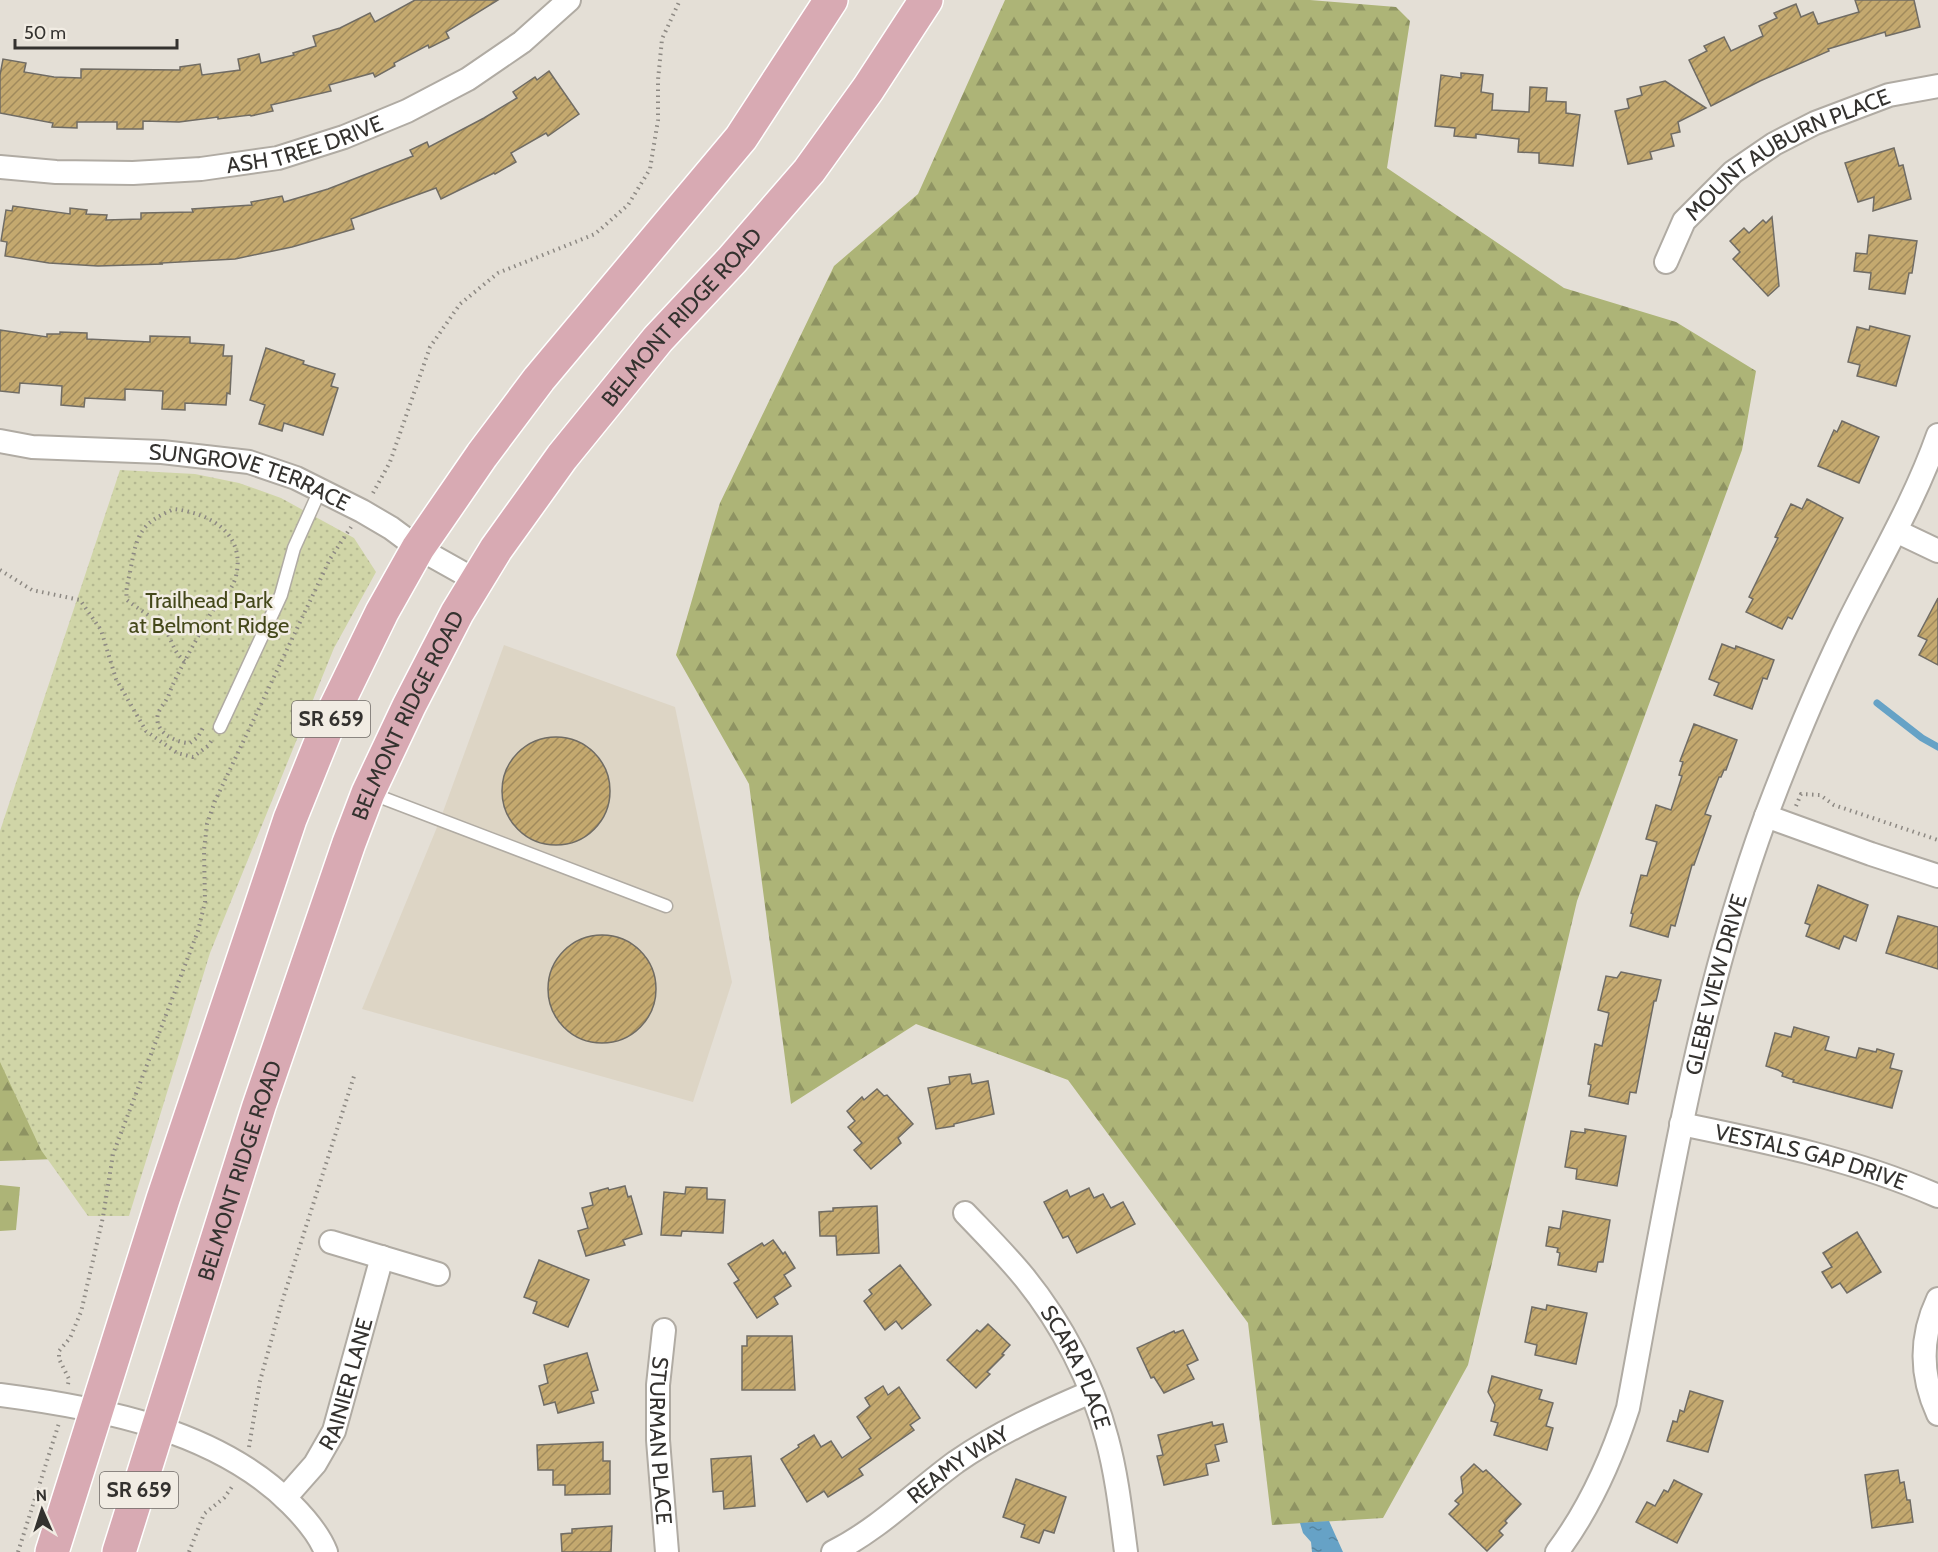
<svg xmlns="http://www.w3.org/2000/svg" width="1938" height="1552" font-family="Cabin,sans-serif">
  <defs>
    <pattern id="forest-firs" width="22" height="20" patternUnits="userSpaceOnUse" patternTransform="scale(1.5)"><rect width="22" height="20" fill="#adb477"/><path d="M5 1l3.5 6h-7zM16 11l3.5 6h-7z" fill="#8e9362"/></pattern>
    <pattern id="park-dots" width="8" height="8" patternUnits="userSpaceOnUse" patternTransform="scale(1.5)"><rect width="8" height="8" fill="#d0d5a7"/><path d="M2 2h.1M6 6h.1" fill="none" stroke="#b3b790" stroke-width="1.8" stroke-linecap="round"/></pattern>
    <pattern id="water-ripples" width="26" height="14" patternUnits="userSpaceOnUse" patternTransform="scale(1.5)"><rect width="26" height="14" fill="#66a2c6"/><path d="M2 4q2-2 4 0t4 0M15 11q2-2 4 0t4 0" fill="none" stroke="#5585a1"/></pattern>
    <pattern id="building-hatch" width="6" height="6" patternUnits="userSpaceOnUse" patternTransform="scale(1.5)"><rect width="6" height="6" fill="#c4a96f"/><path d="M-1 1l2-2M0 6l6-6M5 7l2-2" fill="none" stroke="#a08a5c"/></pattern>
  </defs>
  <rect width="100%" height="100%" fill="#e4dfd6"/>
  <path fill="#ddd5c5" d="M504,645L675,707L732,982L693,1102L362,1009L440,820Z"/>
  <g fill="url(#forest-firs)">
    <path d="M1005,0H1310L1396,7L1410,21L1387,168L1564,288L1676,322L1756,371L1742,450L1577,901L1468,1365L1383,1518L1272,1525L1248,1323L1068,1080L916,1024L791,1104L749,784L676,655L720,503L834,266L918,194Z"/>
    <path d="M0,988L84,1158L0,1161Z"/>
    <path d="M0,1185L20,1187L16,1230L0,1231Z"/>
  </g>
  <path fill="url(#park-dots)" d="M120,470L195,474L239,483L281,498L354,538L376,572L334,648L210,953L129,1216H88L41,1150L0,1062V831Z"/>
  <path fill="url(#water-ripples)" d="M1329,1521L1343,1552H1312L1311,1542L1303,1533L1300,1523Z"/>
  <g fill="none" stroke-linecap="round" stroke-linejoin="round">
    <path stroke="#66a2c6" stroke-width="7" d="M1877,703L1922,738L1938,747"/>
  </g>
  <g fill="url(#building-hatch)" stroke="#706c64" stroke-width="1.5">
    <path d="M415,0H498L446,32L449,38L429,48L428,45L394,63L395,66L375,77L373,73L329,85L331,91L271,105L273,111L251,116L250,115L218,119V117L179,122L143,121V129H117V122H77V128L52,127L53,123L0,113V75L3,59L26,63L24,72L54,77L81,78V69L180,70V67L200,64L202,75L240,70L238,59L259,54L261,63L294,55L293,53L316,46L313,36L340,28L370,13L375,22Z"/>
    <path d="M1855,0H1914L1920,27L1886,36L1885,32L1828,49L1829,51L1760,81L1711,106L1689,60L1707,51L1704,46L1724,37L1731,51L1763,36L1759,26L1777,18L1774,13L1796,4L1801,17L1813,12L1818,24L1859,12Z"/>
    <path d="M549,71L579,114L548,136L546,133L511,153L516,162L495,174L494,173L441,199L436,188L351,219L354,229L292,247L235,259L161,263L163,264L98,266L49,263L5,256L7,242L1,241L6,210L12,211L13,206L70,214V208L87,210L86,214L107,215L106,220L141,219V213L193,212L192,209L252,205L251,202L282,196L284,202L328,189L413,156L410,150L427,142L429,147L484,118L517,98L513,92L535,77L537,80Z"/>
    <path d="M1461,73L1483,75L1481,92L1493,94L1492,110L1529,112L1530,87L1547,88L1546,101L1566,102V113L1580,115L1573,166L1539,163V153L1518,152L1519,139L1476,134V138L1454,136L1455,128L1435,126L1441,75L1461,78Z"/>
    <path d="M1665,81L1706,108L1678,122L1680,132L1671,134L1674,146L1650,152L1652,159L1628,164L1615,111L1629,108L1627,99L1642,95L1640,87Z"/>
    <path d="M1894,148L1899,166L1903,165L1911,199L1873,211L1874,197L1858,202L1845,163Z"/>
    <path d="M1772,217L1779,286L1768,296L1733,259L1740,252L1730,241L1744,228L1749,233L1763,220L1766,223Z"/>
    <path d="M1869,235L1917,241L1912,273H1909L1905,294L1869,289L1871,273L1854,271L1856,253L1867,254Z"/>
    <path d="M1870,326L1910,336L1896,386L1857,376L1860,365L1848,362L1857,327L1869,330Z"/>
    <path d="M0,330L47,337V334H60V332L87,333V339L150,342V336L190,337V343L224,345L223,356H232L230,394L227,393L226,405L185,403V410L162,409L163,391L125,389V400L85,398L84,407L61,405L62,386L20,383L19,393L0,391Z"/>
    <path d="M266,348L304,361L303,364L335,374L331,386L338,388L323,435L284,423L282,431L259,424L265,405L250,400Z"/>
    <path d="M1842,421L1879,437L1859,483L1818,466L1834,430L1837,432Z"/>
    <path d="M1807,499L1843,518L1792,619L1788,617L1782,629L1746,612L1753,599L1749,597L1778,538L1775,537L1791,504L1802,509Z"/>
    <path d="M1938,598V665L1919,655L1927,640L1918,636Z"/>
    <path d="M1722,644L1735,649L1736,646L1774,660L1767,679L1763,678L1752,709L1714,695L1719,683L1709,679Z"/>
    <path d="M1694,724L1737,740L1726,770H1724L1721,777H1719L1705,814L1711,816L1694,865H1692L1675,926L1671,925L1668,937L1630,926L1633,914L1631,913L1641,875L1647,876L1657,842L1646,839L1656,805L1671,810L1682,776L1679,775L1683,762L1680,761Z"/>
    <circle cx="556" cy="791" r="54"/>
    <path d="M1818,885L1868,905L1856,941L1844,936L1839,949L1806,936L1810,925L1805,923Z"/>
    <path d="M1898,916L1938,927V969L1886,953Z"/>
    <circle cx="602" cy="989" r="54"/>
    <path d="M1621,972L1661,980L1656,1001H1654L1636,1093L1630,1092L1628,1104L1589,1096L1591,1085L1588,1084L1595,1044L1602,1046L1609,1013L1598,1010L1606,976L1617,978Z"/>
    <path d="M1794,1027L1829,1037L1825,1050L1856,1058L1859,1048L1876,1052L1877,1049L1894,1054L1890,1068L1902,1071L1892,1108L1793,1082L1794,1080L1782,1076L1783,1073L1778,1070L1766,1066L1775,1033L1791,1037Z"/>
    <path d="M970,1074L972,1084L988,1081L994,1114L954,1124V1126L936,1129L928,1088L950,1084L949,1077Z"/>
    <path d="M877,1089L884,1096L887,1095L913,1124L898,1138L901,1143L871,1169L854,1150L862,1143L848,1127L855,1121L847,1111L862,1097L864,1100Z"/>
    <path d="M1585,1129L1626,1136L1617,1186L1576,1179L1577,1169L1565,1167L1571,1131L1585,1133Z"/>
    <path d="M625,1186L628,1197L631,1196L642,1234L623,1240L625,1245L586,1256L578,1231L588,1228L582,1208L593,1205L590,1193L608,1188L609,1190Z"/>
    <path d="M686,1187L707,1188V1199L725,1200L723,1233L682,1231L681,1236L661,1235L664,1192L685,1194Z"/>
    <path d="M1089,1188L1094,1198L1103,1194L1111,1208L1123,1202L1135,1224L1077,1253L1068,1236L1063,1238L1044,1202L1067,1190L1070,1197Z"/>
    <path d="M877,1206L879,1253L837,1255L836,1236H820L819,1212L833,1211V1208Z"/>
    <path d="M1563,1211L1610,1220L1603,1262H1598L1596,1272L1558,1265L1560,1253L1557,1252L1558,1248L1546,1246L1549,1227L1560,1229Z"/>
    <path d="M1857,1232L1881,1272L1847,1293L1840,1283L1832,1288L1822,1272L1832,1267L1823,1253Z"/>
    <path d="M773,1240L783,1254L785,1252L795,1268L784,1275L791,1286L774,1297L778,1304L757,1318L734,1283L739,1280L728,1264L762,1243L764,1246Z"/>
    <path d="M539,1260L589,1280L568,1327L533,1313L537,1302L524,1297Z"/>
    <path d="M900,1265L931,1305L902,1329L896,1321L885,1330L864,1301L872,1294L869,1290Z"/>
    <path d="M1547,1305L1587,1313L1576,1364L1535,1355L1537,1345L1525,1342L1532,1307L1546,1310Z"/>
    <path d="M988,1324L1010,1345L1002,1354L1004,1355L987,1372L990,1374L976,1388L947,1360L977,1330L980,1332Z"/>
    <path d="M1183,1330L1198,1360L1187,1365L1194,1379L1164,1393L1154,1377L1151,1378L1137,1348L1174,1331L1175,1333Z"/>
    <path d="M747,1336H792L795,1390H742V1346H747Z"/>
    <path d="M587,1353L598,1390L591,1392L594,1403L558,1413L555,1402L544,1405L539,1386L548,1383L544,1365Z"/>
    <path d="M1492,1376L1542,1390L1539,1399L1553,1403L1546,1426L1553,1428L1547,1450L1494,1435L1498,1423L1491,1421L1495,1405L1488,1392Z"/>
    <path d="M883,1386L888,1395L899,1387L920,1418L910,1425L914,1430L859,1469L863,1475L828,1497L824,1491L807,1502L781,1459L799,1447L798,1445L814,1435L821,1447L831,1441L842,1458L871,1438L857,1417L870,1406L865,1398Z"/>
    <path d="M1690,1391L1723,1401L1708,1452L1667,1441L1673,1421L1677,1422L1680,1410L1684,1412Z"/>
    <path d="M1212,1422L1213,1426L1223,1424L1227,1442L1215,1445L1219,1461L1206,1464L1208,1475L1164,1485L1157,1456L1163,1455L1158,1435Z"/>
    <path d="M603,1442V1461H610V1494L565,1495V1485H553V1470H538L537,1445Z"/>
    <path d="M751,1456L755,1506L724,1509L723,1491L713,1492L711,1459Z"/>
    <path d="M1474,1464L1483,1472L1486,1470L1521,1504L1505,1521L1507,1523L1499,1531L1503,1535L1487,1551L1449,1514L1459,1504L1455,1501L1463,1493L1461,1477Z"/>
    <path d="M1898,1470L1900,1483L1904,1482L1907,1500H1910L1913,1522L1872,1528L1865,1475Z"/>
    <path d="M1016,1479L1066,1497L1054,1533L1044,1530L1039,1543L1021,1537L1025,1525L1003,1517Z"/>
    <path d="M1674,1480L1702,1494L1677,1543L1636,1522L1647,1502L1655,1506L1664,1490L1668,1492Z"/>
    <path d="M612,1526L611,1552H562L561,1534L572,1533V1529Z"/>
  </g>
  <g fill="none" stroke-linecap="round" stroke-linejoin="round">
    <g stroke="#b0aba3" stroke-width="15">
      <g id="lane">
        <path d="M220,727L281,595L294,548L320,490"/>
        <path d="M370,793L666,906"/>
      </g>
    </g>
    <g stroke="#b0aba3" stroke-width="26">
      <g id="street">
        <path id="s1" d="M0,167L56,172L133,173L201,169L278,158L344,137L407,111L468,79L522,42L569,0"/>
        <path id="s2" d="M1666,262L1684,221L1733,172L1774,144L1815,123L1889,95L1938,86"/>
        <path id="s3" d="M0,441L32,447L162,452L249,462L296,478L362,511L391,528L418,548L477,581"/>
        <path d="M1896,531L1938,551"/>
        <path d="M1766,816L1871,854L1938,876"/>
        <path id="s4" d="M1681,1124C1769,1142 1856,1160 1938,1196"/>
        <path id="s5" d="M965,1213C985,1234 1006,1255 1024,1277C1062,1324 1092,1381 1107,1439C1117,1476 1121,1514 1126,1552"/>
        <path d="M331,1242L438,1274"/>
        <path d="M1938,1299C1920,1337 1920,1375 1938,1414"/>
        <path id="s6" d="M664,1330L658,1385V1440L667,1552"/>
        <path d="M0,1395C101,1408 217,1430 291,1504C305,1518 319,1534 326,1552"/>
        <path id="s7" d="M285,1498L315,1464L334,1431L382,1257"/>
        <path id="s8" d="M833,1552C879,1529 915,1492 956,1462C998,1433 1044,1412 1091,1392"/>
        <path id="s9" d="M1557,1552C1590,1508 1611,1461 1628,1408C1665,1209 1696,1007 1766,816C1791,750 1818,684 1849,621C1880,559 1915,500 1938,435"/>
      </g>
    </g>
    <g stroke="#fff" stroke-width="36">
      <g id="primary">
        <path d="M52,1552L163,1199L290,819L331,717L382,612L418,548L482,455L539,379L741,138L831,0"/>
        <path id="s10" d="M119,1552L259,1106L349,843L368,793L409,706L457,613L496,549L562,457L658,339L732,260L809,171L868,89L926,0"/>
      </g>
    </g>
    <g stroke="#8d8983" stroke-width="4" stroke-dasharray="1.5 4.5" stroke-linecap="butt">
      <path d="M373,493L390,462L430,347L460,304L498,273L595,234L628,205L650,169L658,120V80L662,39L680,0"/>
      <path d="M0,570L32,590L80,600L101,630L116,679L146,731L177,753L193,757L208,746L212,740"/>
      <path d="M185,661C173,653 173,640 164,629C154,617 139,610 127,600C125,588 129,579 131,567C137,534 141,523 174,509C209,513 246,533 236,576C232,592 220,600 211,613C204,625 198,637 191,649C183,665 175,678 169,694C167,701 160,707 158,714C153,732 176,743 190,743L198,737L204,726"/>
      <path d="M1796,806L1801,794L1820,795L1834,805L1938,840"/>
      <path d="M68,1384L69,1379L59,1359V1351L70,1338L81,1312L103,1217L113,1154L198,931L205,902L204,850L207,824L215,801L330,559L351,527"/>
      <path d="M249,1447L260,1381L281,1305L355,1073"/>
      <path d="M18,1552L59,1423"/>
      <path d="M189,1552L204,1514L224,1498L234,1484"/>
    </g>
    <use href="#lane" stroke="#fff" stroke-width="12"/>
    <use href="#street" stroke="#fff" stroke-width="22"/>
    <use href="#primary" stroke="#d8aab3" stroke-width="33"/>
  </g>
  <g text-anchor="middle" stroke-width="5" stroke-linejoin="round" paint-order="stroke">
    <g fill="#f1ece3" stroke="#6d6a65" stroke-width="1.5">
      <rect x="292" y="701" width="78" height="36" rx="4.5"/>
      <rect x="100" y="1472" width="78" height="36" rx="4.5"/>
    </g>
    <g font-size="21" font-weight="bold" fill="#34322f">
      <text x="331" y="726">SR 659</text>
      <text x="139" y="1497">SR 659</text>
    </g>
    <g font-size="22" fill="#34322f" stroke="#f1ece3">
      <text dy="8" stroke="none"><textPath href="#s1" startOffset="308">ASH TREE DRIVE</textPath></text>
      <text dy="8" stroke="none"><textPath href="#s2" startOffset="170">MOUNT AUBURN PLACE</textPath></text>
      <text dy="8" stroke="none"><textPath href="#s10" startOffset="1372">BELMONT RIDGE ROAD</textPath></text>
      <text dy="8" stroke="none"><textPath href="#s3" startOffset="254">SUNGROVE TERRACE</textPath></text>
      <text dy="8" stroke="none"><textPath href="#s10" startOffset="886">BELMONT RIDGE ROAD</textPath></text>
      <text dy="8" stroke="none"><textPath href="#s9" startOffset="594">GLEBE VIEW DRIVE</textPath></text>
      <text dy="8" stroke="none"><textPath href="#s4" startOffset="134">VESTALS GAP DRIVE</textPath></text>
      <text dy="8" stroke="none"><textPath href="#s10" startOffset="400">BELMONT RIDGE ROAD</textPath></text>
      <text dy="8" stroke="none"><textPath href="#s5" startOffset="192">SCARA PLACE</textPath></text>
      <text dy="8" stroke="none"><textPath href="#s7" startOffset="132">RAINIER LANE</textPath></text>
      <text dy="8" stroke="none"><textPath href="#s6" startOffset="111">STURMAN PLACE</textPath></text>
      <text dy="8" stroke="none"><textPath href="#s8" startOffset="153">REAMY WAY</textPath></text>
    </g>
    <g font-size="22" fill="#44481a" stroke="#f1ece3">
      <text x="209" y="608">Trailhead Park<tspan x="209" dy="25">at Belmont Ridge</tspan></text>
    </g>
  </g>
  <g transform="translate(42 1510) rotate(357)" stroke="#f1ece3" stroke-width="4.5" paint-order="stroke">
  <path d="M0-4.5L10 22L0 15L-10 22Z" fill="#34322f"/>
  <text y="-9" font-size="16" font-weight="bold" text-anchor="middle" fill="#34322f">N</text>
  </g>
  <path d="M15 39v9h162v-9" fill="none" stroke="#34322f" stroke-width="3"/>
  <text x="24" y="39" font-size="18" fill="#34322f" stroke="#f1ece3" stroke-width="4.5" paint-order="stroke">50 m</text>
</svg>
